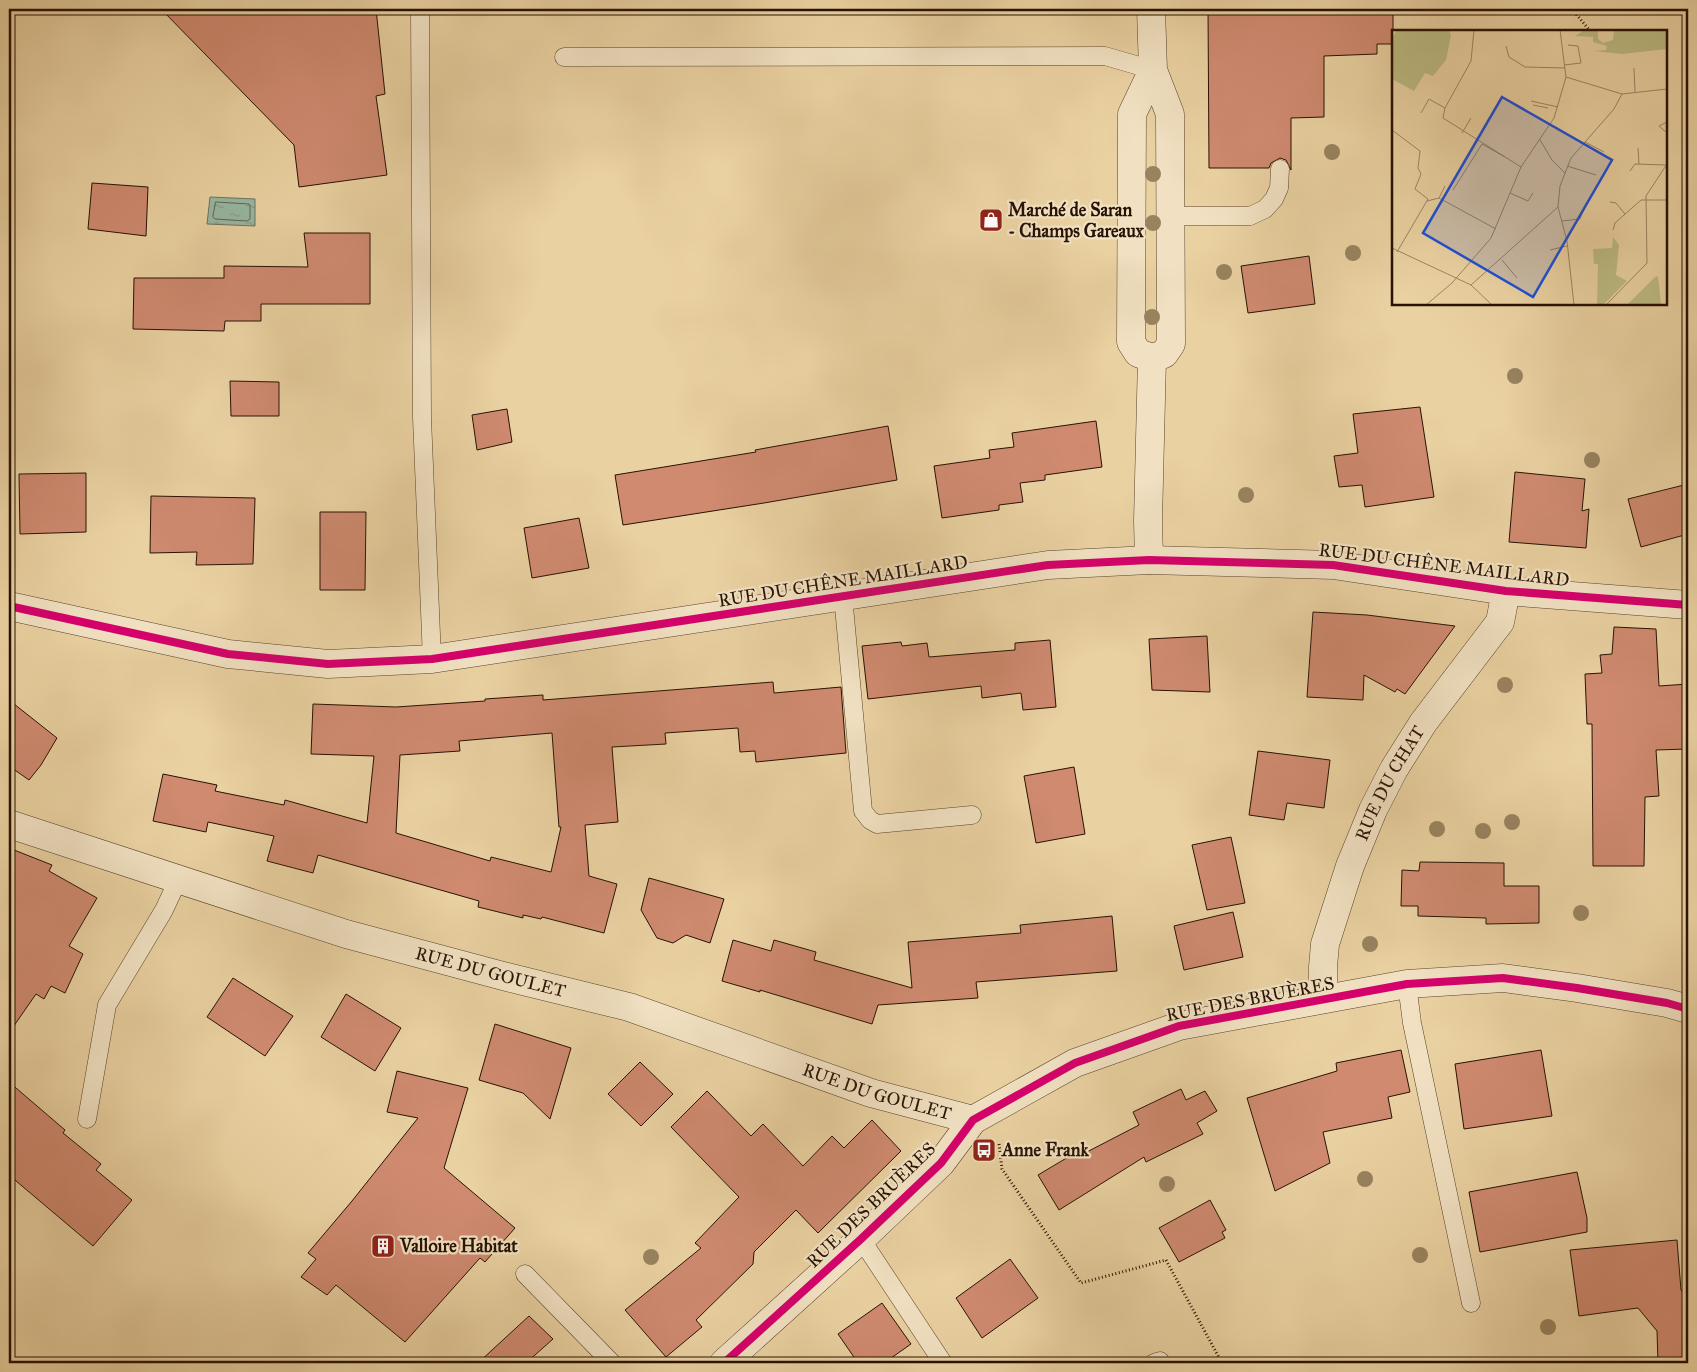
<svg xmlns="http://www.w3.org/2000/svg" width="1697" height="1372" font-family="'IM FELL Great Primer',serif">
  <defs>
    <pattern id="water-ripples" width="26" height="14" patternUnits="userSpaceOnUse" patternTransform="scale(1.25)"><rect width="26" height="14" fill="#98b7a2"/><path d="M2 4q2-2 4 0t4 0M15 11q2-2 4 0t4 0" fill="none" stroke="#839c8a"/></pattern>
  </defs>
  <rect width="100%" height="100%" fill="#ead1a1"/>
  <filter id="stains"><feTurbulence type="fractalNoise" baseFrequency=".004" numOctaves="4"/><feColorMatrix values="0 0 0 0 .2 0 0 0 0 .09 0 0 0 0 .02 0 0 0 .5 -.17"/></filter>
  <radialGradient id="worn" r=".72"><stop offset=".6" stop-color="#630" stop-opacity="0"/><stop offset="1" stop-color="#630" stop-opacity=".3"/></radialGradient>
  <path fill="url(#water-ripples)" stroke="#6b7562" d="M210,197L255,199V226L207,224Z"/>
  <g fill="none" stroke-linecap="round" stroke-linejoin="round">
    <path stroke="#606452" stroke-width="1" d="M216,202L249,204L250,206V219L247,221L215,219L213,217Z"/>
  </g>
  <g fill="#cf8a70" stroke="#281203" fill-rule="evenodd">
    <path d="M161,9H376L385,94L376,96L387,175L299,187L294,145Z"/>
    <path d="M1208,9H1393V44H1377V54L1324,56V117L1291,118V170L1286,160L1280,158L1271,163L1269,168H1209Z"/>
    <path d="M92,183L148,187L146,236L88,229Z"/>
    <path d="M304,233H370V304H261V321H225L224,331L133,329L134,278H224V266L308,267Z"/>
    <path d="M1309,256L1315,304L1248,313L1241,266Z"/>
    <path d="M230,381L279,382V416H231Z"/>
    <path d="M1420,407L1434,497L1365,507L1362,485L1339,487L1334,456L1358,453L1353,414Z"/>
    <path d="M507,409L512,442L477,450L472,415Z"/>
    <path d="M1096,421L1102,467L1045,475V480L1020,483L1023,502L999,505V510L942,518L934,466L990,458L989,450L1014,447L1012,433Z"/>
    <path d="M888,426L897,480L764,503L623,525L615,475L756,452L755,450Z"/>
    <path d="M1515,472L1585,479L1582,511L1589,509L1586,548L1509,542Z"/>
    <path d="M86,473V532L20,534L19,474Z"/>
    <path d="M1688,484V534L1641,547L1628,499Z"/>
    <path d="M151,496L255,498L253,564L196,565L197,552L150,553Z"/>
    <path d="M320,512H366L365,590H320Z"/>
    <path d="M579,518L589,568L532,578L524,528Z"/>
    <path d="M1313,612L1367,615L1455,626L1405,694L1397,689L1395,692L1364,675L1363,700L1307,697Z"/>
    <path d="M1614,627L1656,629L1659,686L1688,684V749L1656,750L1659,796L1645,797L1644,866H1593L1592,724H1587L1585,674L1602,673L1600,655L1612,654Z"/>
    <path d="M1207,636L1210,692L1152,690L1149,639Z"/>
    <path d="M1050,640L1056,707L1023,710L1021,693L982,698L981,686L868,699L862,646L901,642L902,646L927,643L929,657L1015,650V643Z"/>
    <path d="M773,682L774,693L841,687L846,753L756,762L755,751L740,752L738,728L665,733L666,744L612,747L618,822L585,825L589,876L617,884L604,933L542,917L541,919L523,915V918L478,907L479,901L318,855L313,873L267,861L274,836L208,822L206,832L153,821L163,774L217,785L215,791L284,805L285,800L367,823L374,756L311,754L313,704L396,707L485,701V699L543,695V700ZM552,733L559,827H561L551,872L491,857L490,861L396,833L400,755L460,751L459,741Z"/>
    <path d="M9,700L57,738L41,765L29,780L9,766Z"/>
    <path d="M1258,751L1330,760L1324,808L1287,803L1284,820L1249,815Z"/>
    <path d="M1074,767L1085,834L1036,843L1024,776Z"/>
    <path d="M1231,837L1245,903L1207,910L1192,845Z"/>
    <path d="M9,848L52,865L49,871L97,898L69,946L83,954L65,993L51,986L44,999L36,994L9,1033Z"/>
    <path d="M1420,862L1504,863V886H1539V923L1486,924V918L1418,916V906H1401L1402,870L1419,871Z"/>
    <path d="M649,878L724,899L710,943L686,935L673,943L657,938L641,910Z"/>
    <path d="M1233,912L1243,957L1184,970L1174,926Z"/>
    <path d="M1112,916L1117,971L976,982L978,998L878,1005L872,1024L760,990V992L722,981L733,940L771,951L774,940L816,952L814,960L912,988L908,942L1021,933L1020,925Z"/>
    <path d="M233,978L293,1016L265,1056L207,1017Z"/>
    <path d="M346,994L401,1028L375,1071L321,1037Z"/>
    <path d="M495,1024L571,1048L550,1119L523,1093L479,1080Z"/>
    <path d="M1401,1050L1410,1092L1388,1097L1392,1118L1323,1132L1330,1163L1275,1191L1247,1098L1337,1071L1336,1063Z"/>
    <path d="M1541,1050L1552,1116L1464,1129L1455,1064Z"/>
    <path d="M640,1062L673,1094L641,1126L608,1094Z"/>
    <path d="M397,1071L468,1088L444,1168L515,1228L485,1262L480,1258L405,1342L336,1285L327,1295L301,1277L316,1259L308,1253L352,1201L418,1118L387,1112Z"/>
    <path d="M9,1082L65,1130L63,1133L101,1164L96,1170L132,1200L93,1246L9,1175Z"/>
    <path d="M1181,1089L1186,1100L1205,1091L1217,1111L1197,1123L1203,1134L1146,1162L1144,1157L1059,1210L1038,1175L1080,1150L1083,1154L1139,1125L1133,1112Z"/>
    <path d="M707,1091L751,1136L763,1124L803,1166L832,1136L844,1148L872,1120L901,1151L818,1233L796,1210L754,1252L753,1264L696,1320L702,1327L666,1357L625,1310L701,1248L695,1243L739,1197L671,1127Z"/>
    <path d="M1577,1172L1587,1218V1232L1480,1252L1469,1192Z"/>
    <path d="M1210,1200L1226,1230L1222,1232L1225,1238L1179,1262L1159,1228Z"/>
    <path d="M1677,1240L1681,1290L1688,1299V1363H1658L1657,1331L1638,1308L1579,1316L1570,1250Z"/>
    <path d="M1010,1259L1038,1298L982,1338L956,1298Z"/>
    <path d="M882,1303L911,1344L884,1363H858L838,1334Z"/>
    <path d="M529,1316L553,1339L526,1363H478Z"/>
  </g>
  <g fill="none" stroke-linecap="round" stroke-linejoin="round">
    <g stroke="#58422a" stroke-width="19">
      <g id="service">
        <path d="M420,9L422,418L432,659"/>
        <path d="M564,57L1105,56L1153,70"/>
        <path d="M1171,216H1250L1265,209L1274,199L1279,188L1280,169"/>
        <path d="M843,596L863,811L870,820L877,824L972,815"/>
        <path d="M1407,984L1412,1023L1471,1303"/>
        <path d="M87,1119L107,1005L164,910L178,880"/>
        <path d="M861,1239L943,1363"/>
        <path d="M525,1274L612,1363"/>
        <path d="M1154,1363L1160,1361"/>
      </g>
    </g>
    <g stroke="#58422a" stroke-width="29">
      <g id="minor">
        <path d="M1151,9L1153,70L1170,114L1171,344L1164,354L1152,358L1138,353L1131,342L1132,114L1153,70"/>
        <path d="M1149,560L1148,521L1152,358"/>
        <path d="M9,606L228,654L328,664L432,659L1048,565L1149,560L1333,565L1506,591L1688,605"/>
        <path id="s1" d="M9,824L346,934L503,976L629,1007L871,1093L973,1120"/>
        <path id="s2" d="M1323,999V967L1325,944L1350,866L1373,810L1394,769L1423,723L1500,622L1506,591"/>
        <path d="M724,1363L861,1239L941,1163L973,1120L1075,1063L1179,1026L1407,984L1503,978L1577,988L1667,1003L1688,1009"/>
      </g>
    </g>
    <g stroke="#281203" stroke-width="3" stroke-dasharray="1 2.5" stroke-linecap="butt">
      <path d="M1572,9L1590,31"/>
      <path d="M999,1144L1002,1169L1081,1283L1166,1260L1222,1363"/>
    </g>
    <use href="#service" stroke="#f1e1c2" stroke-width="18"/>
    <use href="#minor" stroke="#f1e1c2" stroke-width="28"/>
    <g stroke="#f1e1c2" stroke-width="11">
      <g id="cycleway">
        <path d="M9,606L228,654L328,664L432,659L1048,565L1149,560L1333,565L1506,591L1688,605"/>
        <path d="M724,1363L861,1239L941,1163L973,1120L1075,1063L1179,1026L1407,984L1503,978L1577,988L1667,1003L1688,1009"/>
      </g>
    </g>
    <use href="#cycleway" stroke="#d6006c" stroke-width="8"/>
  </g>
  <g fill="#98835f">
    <circle cx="1332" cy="152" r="8"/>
    <circle cx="1153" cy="174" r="8"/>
    <circle cx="1153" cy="223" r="8"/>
    <circle cx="1353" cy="253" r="8"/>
    <circle cx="1224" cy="272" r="8"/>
    <circle cx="1152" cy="317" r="8"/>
    <circle cx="1515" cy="376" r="8"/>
    <circle cx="1592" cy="460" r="8"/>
    <circle cx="1246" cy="495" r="8"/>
    <circle cx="1505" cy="685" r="8"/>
    <circle cx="1512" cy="822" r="8"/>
    <circle cx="1437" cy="829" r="8"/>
    <circle cx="1483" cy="831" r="8"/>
    <circle cx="1581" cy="913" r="8"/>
    <circle cx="1370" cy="944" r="8"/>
    <circle cx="1365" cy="1179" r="8"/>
    <circle cx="1167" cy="1184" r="8"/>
    <circle cx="1420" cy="1255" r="8"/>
    <circle cx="651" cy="1257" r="8"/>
    <circle cx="1548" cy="1327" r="8"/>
  </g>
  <defs>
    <g id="shop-square" transform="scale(1.25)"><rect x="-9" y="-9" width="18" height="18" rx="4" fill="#8f2418" stroke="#f1e1c2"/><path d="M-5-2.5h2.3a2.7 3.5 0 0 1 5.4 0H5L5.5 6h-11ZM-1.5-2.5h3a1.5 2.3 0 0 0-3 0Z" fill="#fff"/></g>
    <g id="bus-square" transform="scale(1.25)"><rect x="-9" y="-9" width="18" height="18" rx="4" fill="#8f2418" stroke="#f1e1c2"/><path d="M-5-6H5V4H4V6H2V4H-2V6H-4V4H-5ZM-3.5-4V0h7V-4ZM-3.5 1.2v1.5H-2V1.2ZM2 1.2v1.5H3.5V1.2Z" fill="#fff"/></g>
    <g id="building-square" transform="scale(1.25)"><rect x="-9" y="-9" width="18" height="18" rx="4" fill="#8f2418" stroke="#f1e1c2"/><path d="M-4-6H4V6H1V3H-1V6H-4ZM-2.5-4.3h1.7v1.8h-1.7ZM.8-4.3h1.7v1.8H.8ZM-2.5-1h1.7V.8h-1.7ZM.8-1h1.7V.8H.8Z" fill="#fff"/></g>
  </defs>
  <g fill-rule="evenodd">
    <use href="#shop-square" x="991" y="220"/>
    <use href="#bus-square" x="984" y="1150"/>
    <use href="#building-square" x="383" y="1246"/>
  </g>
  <g text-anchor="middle" stroke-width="4.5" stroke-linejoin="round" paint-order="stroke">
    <g font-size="18" font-weight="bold" fill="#281203" stroke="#f1e1c2" text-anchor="start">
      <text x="1008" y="216">Marché de Saran<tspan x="1008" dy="21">- Champs Gareaux</tspan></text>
      <text x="1002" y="1156">Anne Frank</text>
      <text x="400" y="1252">Valloire Habitat</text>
    </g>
    <g font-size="18" fill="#281203" stroke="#f1e1c2">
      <text transform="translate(1444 565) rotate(7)" y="6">RUE DU CHÊNE MAILLARD</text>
      <text transform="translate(843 581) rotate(-9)" y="6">RUE DU CHÊNE MAILLARD</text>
      <text dy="6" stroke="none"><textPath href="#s2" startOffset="229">RUE DU CHAT</textPath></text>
      <text dy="6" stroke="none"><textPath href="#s1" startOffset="504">RUE DU GOULET</textPath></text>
      <text transform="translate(1250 999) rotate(-11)" y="6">RUE DES BRUÈRES</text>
      <text dy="6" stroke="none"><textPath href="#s1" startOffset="909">RUE DU GOULET</textPath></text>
      <text transform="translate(871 1205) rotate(-44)" y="6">RUE DES BRUÈRES</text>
    </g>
  </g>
  <g transform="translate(1392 30)">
    <rect width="275" height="275" fill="#ead1a1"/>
    <path d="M193,0H206V9L211,13L221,10L222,0H271L275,2V19L230,24L202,21L214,20L215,16L201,12V7L183,6Z" fill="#bcba81"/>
    <path d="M266,246L269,275H235L262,248Z" fill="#bcba81"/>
    <path d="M5,0H57L59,5L54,30L41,46L33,43L22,61L0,49V8ZM221,207L227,215L224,245L235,251L211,275H205L206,234H202L201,219L220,218Z" fill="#bcba81"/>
    <path fill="none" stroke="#9c8562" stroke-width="1" d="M82,0L79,31L53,78L51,88L129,137M114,16L117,27L133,37L173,38M172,35L189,33L186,16L176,15M242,38L243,62M174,47L230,64L275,59M139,71L166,77M141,75L156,78M29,83L37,69L53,78M275,92L267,96L275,103M0,100L28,121L26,138L29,144L23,159L36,169L5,222M70,103L79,88M148,110L160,130L173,143M193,112L212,122M90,114L113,127M246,118L247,134M175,136L204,145M238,141L243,134L275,135M61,160L90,114M118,163L136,171L141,163M47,168L104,199M35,171L47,168L53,156M218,172L224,173L233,184M170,191L188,189L194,173M221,200L223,193L249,170H275M0,218L79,255L100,275M158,220L175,216M110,230L125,248M79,255L166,177M34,275L60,253L99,208L129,137L162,88L174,47L168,0M182,275L175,211L166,177L168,156L179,128L222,79L230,64M214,275L255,233L254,166L275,134"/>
    <path fill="#1d4ed8" fill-opacity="0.15" stroke="#1d4ed8" stroke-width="2.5" d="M110,67L220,130L141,267L31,203Z"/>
    <rect width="275" height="275" fill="none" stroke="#281203" stroke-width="2.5"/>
  </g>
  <rect width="1697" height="1372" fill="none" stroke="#ead1a1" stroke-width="30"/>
  <rect x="10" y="10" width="1677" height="1352" fill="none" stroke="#281203" stroke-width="2.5"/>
  <rect x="15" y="15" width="1667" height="1342" fill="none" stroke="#281203"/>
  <rect width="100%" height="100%" filter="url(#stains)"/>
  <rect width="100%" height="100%" fill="url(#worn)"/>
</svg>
